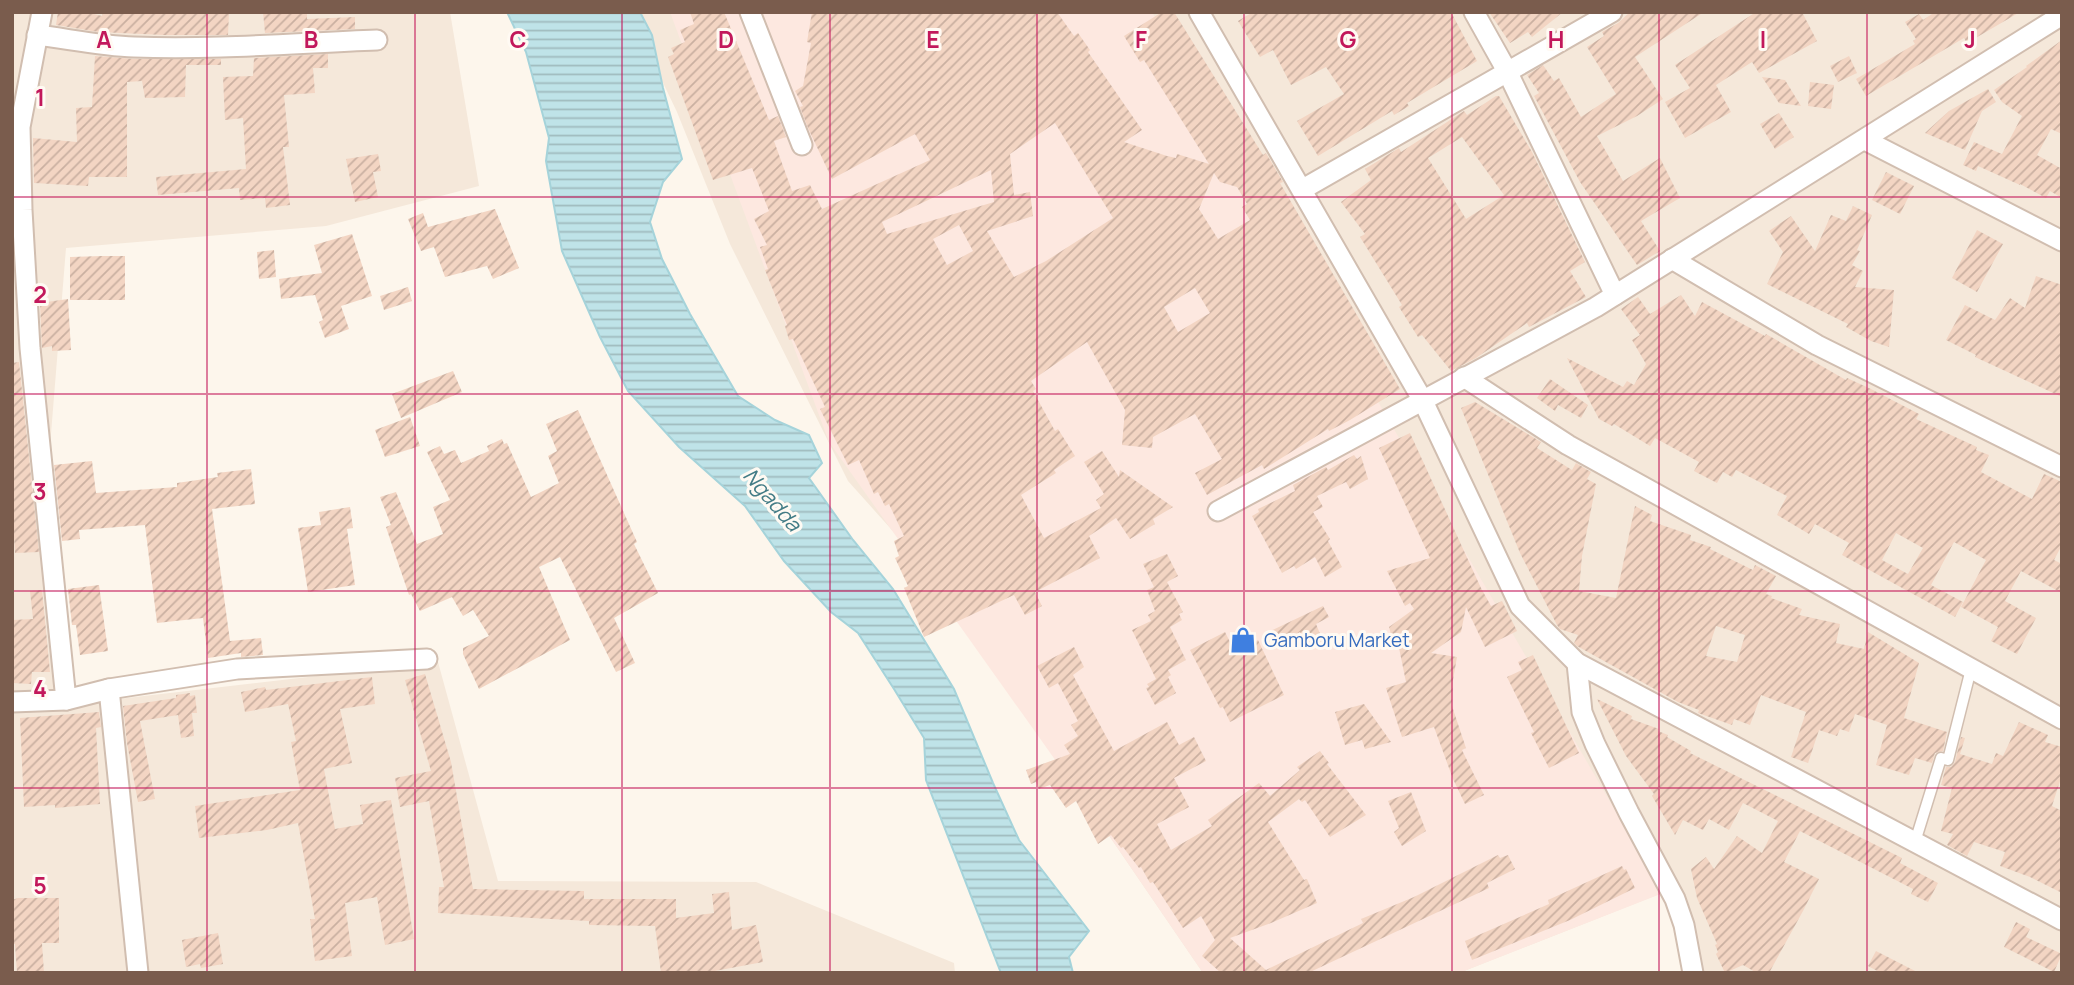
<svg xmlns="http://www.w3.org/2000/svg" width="2074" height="985" font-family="Manrope,sans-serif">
  <defs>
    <pattern id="water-rules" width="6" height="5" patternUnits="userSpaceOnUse" patternTransform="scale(1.75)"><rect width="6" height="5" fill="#bfe3e8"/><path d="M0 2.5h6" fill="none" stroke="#a0bbbe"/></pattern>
    <pattern id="building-hatch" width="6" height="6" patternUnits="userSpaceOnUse" patternTransform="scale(1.75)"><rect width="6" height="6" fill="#f3d5c3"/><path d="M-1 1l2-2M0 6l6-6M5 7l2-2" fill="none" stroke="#cab0a1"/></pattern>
  </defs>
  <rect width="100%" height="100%" fill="#fdf6ec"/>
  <g fill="#f5e8da">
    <path d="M12,12H450L479,186L326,226L66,248L48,471L75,704L438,662L498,881L756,882L954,963L955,973H12Z"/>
    <path d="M629,12H2062V973H1697L1662,893L1459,973H1203L926,568L848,481L730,244L677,112Z"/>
  </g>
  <path fill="#fde8e0" d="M670,12H1152L1663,893L1459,973H1203L1110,837L829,442Z"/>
  <path fill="url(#water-rules)" stroke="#a5d3da" stroke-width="2" d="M507,12H640L652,35L663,88L682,159L663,182L650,222L662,259L690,314L738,396L775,420L809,435L822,463L809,478L853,540L893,589L954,689L993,783L1019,840L1089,931L1069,957L1073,973H1001L926,780L924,738L894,689L858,633L831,612L784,561L745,506L679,447L628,391L600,337L562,251L546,161L549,138L526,52Z"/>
  <g fill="url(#building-hatch)" fill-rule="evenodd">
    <path d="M58,12H86L102,16L103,12H229L228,35H164L99,32L56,25Z"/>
    <path d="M263,12H307V19L355,17V29L265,33Z"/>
    <path d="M690,12H724L769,120L778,116L786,137L774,141L792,191L810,185L822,209L930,160L915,134L832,179L808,128L800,107L803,106L795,91L803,86L811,43L807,42L812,12H1057L1074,36L1078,33L1090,50L1088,52L1142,130L1124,142L1167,156L1176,158L1177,154L1209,164L1144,60L1140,62L1124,36L1162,12H1174L1263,155L1266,153L1283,182L1280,183L1400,389L1350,420L1329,431L1328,429L1264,469L1262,465L1207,495L1195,473L1222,459L1195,414L1153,437L1152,448L1122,445L1125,410L1087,342L1031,381L1036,389L1033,391L1055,431L1058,429L1075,456L1054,470L1056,473L1021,495L1044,538L1101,508L1096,500L1104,494L1084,462L1102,451L1119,477L1120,470L1173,507L1153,519L1155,524L1130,539L1116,518L1089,536L1100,558L1035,592L1042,606L1025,615L1014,595L924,637L904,588L908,586L895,558L899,556L894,541L904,536L889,504L885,506L878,492L874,494L859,460L848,465L820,409L825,407L793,339L789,340L785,326L787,325L765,270L768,269L760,247L767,245L754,219L769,211L752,168L713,180L668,57L674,54L671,48L685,42L680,30L694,24ZM1055,123L1113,218L1046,261L1014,277L987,231L1033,216L1030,192L1014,195L1010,154ZM991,170L994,202L887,234L882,222ZM1214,173L1220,182L1237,187L1247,204L1242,207L1250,220L1218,239L1199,209ZM959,225L973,251L947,265L933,239ZM1195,288L1210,313L1178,332L1164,307Z"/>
    <path d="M1253,12H1451L1477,61L1407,103L1409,106L1394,115L1392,111L1318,156L1297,121L1344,94L1326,67L1291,85L1273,50L1260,57L1238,21Z"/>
    <path d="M1489,12H1563L1532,37L1528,32L1510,43Z"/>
    <path d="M1630,12H1704L1635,57L1663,99L1637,116L1597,136L1623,181L1660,158L1680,198L1641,221L1660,251L1637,265L1580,182L1534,96L1539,93L1527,75L1543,65L1554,81L1559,78L1581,117L1616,94L1587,47L1604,36L1602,32L1618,23Z"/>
    <path d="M1756,12H1802L1817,41L1759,73L1752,62L1716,85L1731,112L1685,138L1665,102L1690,88L1675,65Z"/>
    <path d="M1935,12H2020L1967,43L1964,38L1866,96L1856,79L1915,44L1913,41L1916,39L1905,22L1919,14L1923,20Z"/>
    <path d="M2062,40V134L2051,129L2037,155L2062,169V198L2050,191L2046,198L2020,184V185L1978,166L1976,171L1963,165L1974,142L2002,154L2022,116L2002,102L1994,90L2027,67L2026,66Z"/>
    <path d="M328,54V68H313L315,93L284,95L289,147H283L290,205L266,208L265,198L240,200L239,188L158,195L156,177L246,169L243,118L225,120L223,77L253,76L254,58Z"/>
    <path d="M95,56L134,59H221V65H186L185,97L145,98L142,81L127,82V177H89L88,186L34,183L33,138L77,142L76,108L92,107Z"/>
    <path d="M1849,56L1857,73L1838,82L1830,66Z"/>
    <path d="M1762,77L1785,80L1801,106L1779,103Z"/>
    <path d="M1810,82L1834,85L1831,109L1808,106Z"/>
    <path d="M1988,89L1996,102L1982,111L1965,150L1925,133L1949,111Z"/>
    <path d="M1496,96H1499L1532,152L1585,262L1570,271L1586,297L1529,327L1527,323L1476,358L1451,371L1422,335L1418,337L1399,307L1402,305L1360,237L1365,234L1341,202L1371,180L1365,169L1399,148L1401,152L1464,111L1467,115ZM1462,137L1504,195L1466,219L1428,158Z"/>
    <path d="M1779,113L1794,137L1775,149L1760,124Z"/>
    <path d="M378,154L381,171L373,172L378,197L355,202L346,159Z"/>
    <path d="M1886,172L1914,186L1900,214L1872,200Z"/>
    <path d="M1853,206L1872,215L1857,250L1860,251L1852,265L1863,271L1855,287L1894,290L1889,347L1871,341L1846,327L1848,324L1767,284L1783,252L1769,231L1791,216L1815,251L1831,215L1846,221Z"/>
    <path d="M495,209L519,268L493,279L487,266L445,277L434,247L421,251L408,219L423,213L428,227Z"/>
    <path d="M1977,230L2003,244L1977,292L1952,278Z"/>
    <path d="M352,234L372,296L341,306L349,329L325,338L319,322L323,320L315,295L281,299L279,279L322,273L314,245Z"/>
    <path d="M274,250L276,277L259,279L257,252Z"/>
    <path d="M102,256H125V300H70V257Z"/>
    <path d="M2036,276L2062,285V397L1975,357L1976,355L1946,340L1965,305L1995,320L2010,298L2025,308Z"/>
    <path d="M408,287L412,301L384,310L380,296Z"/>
    <path d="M1681,295L1695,316L1702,302L1765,336L1766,334L1846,380L1847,378L1871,389L1919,414L1916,419L1977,447L1976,450L1989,455L1981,472L2032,499L2044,474L2062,482V545L2054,560L2062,564V593L2021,571L2005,601L2036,618L2017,654L1991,641L1998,627L1961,607L1986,560L1954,542L1931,585L1963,602L1955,617L1842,555L1849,543L1815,524L1809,534L1777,515L1787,496L1736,470L1732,477L1723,472L1717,483L1694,471L1699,462L1655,438L1650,446L1614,424L1612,426L1599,419L1567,358L1623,387L1627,381L1634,385L1646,364L1632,340L1640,335L1621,309L1638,297L1650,314ZM1896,533L1923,548L1908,574L1882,560Z"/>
    <path d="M68,299L71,350L52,351V346L42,348L40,303Z"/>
    <path d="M19,362L39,552L15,553L12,506V363Z"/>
    <path d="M453,371L462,392L401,418L392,394Z"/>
    <path d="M1550,379L1588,405L1581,418L1558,405L1555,411L1537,398Z"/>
    <path d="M1475,402L1541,442L1537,448L1572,470L1576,463L1591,472L1587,479L1596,484L1582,556L1579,591L1616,598L1635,506L1652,515L1650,521L1691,535L1690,540L1711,547L1710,549L1753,570L1755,565L1776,576L1766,594L1772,596L1771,598L1802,609L1799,615L1840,624L1836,643L1864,649L1868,632L1919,663L1904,718L1947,732L1943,751L1935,753L1932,763L1915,758L1909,775L1876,765L1887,725L1855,714L1849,732L1840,729L1837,736L1819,730L1808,763L1791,757L1806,712L1761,695L1750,725L1734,719L1732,725L1698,713L1699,710L1678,702L1577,646L1574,643L1578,635L1560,629L1557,625L1520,553L1461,408ZM1716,626L1745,635L1737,662L1706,656Z"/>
    <path d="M578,410L637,542L634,544L658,593L614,618L635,663L616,672L560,557L539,567L570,640L479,689L463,654V648L489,636L473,610L463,616L452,597L420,611L411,594L409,595L395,554L386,527L391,525L380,497L396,492L417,544L443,534L433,507L450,500L427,452L440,446L444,454L455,450L461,463L489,451L487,446L502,439L504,444L507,443L531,497L559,483L548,456L557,451L546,424Z"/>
    <path d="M410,417L420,446L385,457L375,430Z"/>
    <path d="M1410,433L1481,588L1491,606L1502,601L1517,631L1485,647L1466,607L1461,632L1431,653L1457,657L1453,680L1452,706L1466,748L1462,750L1484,795L1465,804L1453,779L1434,727L1402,737L1386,688L1406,682L1399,648L1395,649L1389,627L1414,609L1410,603L1405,606L1387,571L1430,558L1379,448Z"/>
    <path d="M1354,455L1357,459L1361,456L1368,479L1350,489L1346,482L1317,496L1323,507L1313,512L1330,539L1328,541L1342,567L1325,577L1315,557L1296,569L1294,566L1282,573L1252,516L1259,512L1258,509L1295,491L1293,485L1326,467L1328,470Z"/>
    <path d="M92,461L96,493L177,487V483L218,477L217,473L251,469L255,504L212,509L230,641L261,638L263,655L241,657V653L208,658L203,618L157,623L145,525L79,530L80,539L62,541L54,465Z"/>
    <path d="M350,507L353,528L347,529L355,585L308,592L298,528L321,525L319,512Z"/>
    <path d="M1167,554L1178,576L1167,582L1183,612L1179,614L1182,620L1170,627L1186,660L1168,670L1171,675L1168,677L1176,693L1155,705L1146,688L1149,687L1147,684L1156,679L1132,630L1151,621L1148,615L1155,611L1147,590L1154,587L1143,564Z"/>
    <path d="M99,585L108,651L80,655L76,625H72L68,589Z"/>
    <path d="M42,590L50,672H32L31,684L12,683V620L33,619L30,591Z"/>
    <path d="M1323,606L1329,617L1316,624L1323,641L1307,648L1300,632L1271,648L1264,634Z"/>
    <path d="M1225,632L1235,652L1258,640L1284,695L1230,722L1223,707L1220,708L1190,650Z"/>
    <path d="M1074,647L1084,667L1073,675L1114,751L1167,722L1179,745L1194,737L1206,761L1174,778L1189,807L1157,824L1171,850L1212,826L1208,820L1259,783L1270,796L1300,770L1297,767L1320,751L1329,763L1327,764L1366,815L1330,837L1305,800L1302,802L1299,799L1268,822L1304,880L1307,879L1317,903L1271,923L1230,938L1266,970L1363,923L1361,919L1414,897L1498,855L1500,858L1508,855L1515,869L1487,883L1489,888L1472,896L1308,973H1221L1202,956L1215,940L1201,916L1183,928L1153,882L1150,883L1141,867L1139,868L1123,847L1121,848L1111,835L1098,844L1076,801L1066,808L1050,785L1039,789L1036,782L1031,784L1026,770L1070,754L1064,745L1078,736L1071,725L1078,721L1058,683L1049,688L1037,666Z"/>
    <path d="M1533,655L1579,753L1549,768L1531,733L1534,732L1507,677L1522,670L1518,662Z"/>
    <path d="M425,674L451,762L473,889L584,891V899H676V918L714,913L712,894L729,892L732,930L756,925L763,962L704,973H661L655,926L589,925V921L438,913L439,887H444L429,801L400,807L395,778L431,771L405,680Z"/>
    <path d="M372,677L375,704L340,709L352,763L324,769L335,829L363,824L360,805L391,800L414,939L385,945L377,897L345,903L352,956L315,961L310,919H315L298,823L267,830L199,838L195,806L300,790L291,742L296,741L288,704L245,712L241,692L265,687L266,690Z"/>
    <path d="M190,693V696L195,695L197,713H192L194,736L181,738L178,715L140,721L155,799L138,802L127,743L123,706L176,698V695Z"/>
    <path d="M1597,699L1632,716L1631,719L1659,729L1658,731L1668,735L1667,737L1691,751L1690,753L1902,858L1900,863L1938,883L1928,902L1911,894L1913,889L1800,831L1784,862L1819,879L1803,911L1769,973H1757L1743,965L1725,973L1716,954L1718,952L1715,945L1717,944L1697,898L1691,869L1706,857L1714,869L1737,836L1762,853L1778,821L1743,803L1729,830L1709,819L1703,830L1683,820L1675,835L1652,796L1654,794L1626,756Z"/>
    <path d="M1364,704L1391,742L1365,749L1362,740L1345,745L1335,712Z"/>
    <path d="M99,712L101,727L96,728L100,804L55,808V805L24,807L20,718Z"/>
    <path d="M2019,722L2048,735L2045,742L2062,747V775L2052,806L2062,811V893L2030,877L2000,866L2005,852L1974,842L1967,856L1947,845L1953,834L1941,831L1952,788L1941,785L1946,767H1951L1955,762L1961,737L1965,738L1960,754L1992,764L1996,753L2003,756Z"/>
    <path d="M1411,792L1426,831L1402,846L1394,832L1399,828L1388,801Z"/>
    <path d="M1622,866L1624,870L1626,869L1635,888L1570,920L1472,960L1465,941L1549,904L1548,900Z"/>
    <path d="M18,898H59V943H42L44,973H17L15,944H12V900Z"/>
    <path d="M2016,922L2030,929L2026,937L2062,954L2054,972L2004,947Z"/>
    <path d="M218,933L223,964L201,968L200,964L186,967L182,940Z"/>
    <path d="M1876,951L1919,973H1881L1868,966Z"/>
  </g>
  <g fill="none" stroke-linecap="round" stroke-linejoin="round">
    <g stroke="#d1beb0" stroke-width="13">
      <path id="lane" d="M1915,842L1941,758L1948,760L1971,669"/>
    </g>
    <g stroke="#d1beb0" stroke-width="23">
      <g id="street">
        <path d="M42,12L20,127L22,210L30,348L66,700"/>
        <path d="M750,12L802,145"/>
        <path d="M1199,12L1422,399L1520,606L1577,663L2062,920"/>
        <path d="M1474,12L1507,71L1615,295"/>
        <path d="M37,35C69,39 102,46 134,47C215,50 296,43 377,40"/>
        <path d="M1865,140L2062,241"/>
        <path d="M1303,189L1612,12"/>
        <path d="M1672,259L1817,345L2062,467"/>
        <path d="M1464,377L1568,445L2062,719"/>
        <path d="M1218,511L1596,307L2062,15"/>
        <path d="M1577,663L1582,712L1595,744L1629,813L1675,899L1684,925L1693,973"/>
        <path d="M109,689L138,973"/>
        <path d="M12,702L66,700L109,689L237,669L427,659"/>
      </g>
    </g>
    <use href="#lane" stroke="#fff" stroke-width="10"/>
    <use href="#street" stroke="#fff" stroke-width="19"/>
  </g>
  <path fill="none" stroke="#c2185b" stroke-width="2" stroke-opacity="0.55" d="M207,12V973M415,12V973M622,12V973M830,12V973M1037,12V973M1244,12V973M1452,12V973M1659,12V973M1867,12V973M12,197H2062M12,394H2062M12,591H2062M12,788H2062"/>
  <defs>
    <g id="shop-bare" transform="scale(2.1)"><path d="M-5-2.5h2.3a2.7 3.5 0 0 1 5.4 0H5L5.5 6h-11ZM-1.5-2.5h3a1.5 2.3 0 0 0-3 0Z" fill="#3f7fe0" stroke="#fffaf3" stroke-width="2.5" paint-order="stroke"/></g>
  </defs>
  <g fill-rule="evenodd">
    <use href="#shop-bare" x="1243" y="640"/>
  </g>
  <g text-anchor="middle" stroke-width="6" stroke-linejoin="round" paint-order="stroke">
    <g font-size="19" fill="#366cbe" stroke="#fffaf3" text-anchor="start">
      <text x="1264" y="647">Gamboru Market</text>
    </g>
    <g font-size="21" font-style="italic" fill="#437c86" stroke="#fffaf3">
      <text transform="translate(772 500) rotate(49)" y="7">Ngadda</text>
    </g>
  </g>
  <g font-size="23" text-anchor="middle" font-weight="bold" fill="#c2185b" stroke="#fffaf3" stroke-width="6" stroke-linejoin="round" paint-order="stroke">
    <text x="104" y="48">A</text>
    <text x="311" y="48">B</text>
    <text x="518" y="48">C</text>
    <text x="726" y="48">D</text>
    <text x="933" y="48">E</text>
    <text x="1141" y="48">F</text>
    <text x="1348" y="48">G</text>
    <text x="1556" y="48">H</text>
    <text x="1763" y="48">I</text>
    <text x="1970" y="48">J</text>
    <text x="40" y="106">1</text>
    <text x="40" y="303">2</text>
    <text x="40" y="500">3</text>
    <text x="40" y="697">4</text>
    <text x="40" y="894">5</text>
  </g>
  <rect width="2074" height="985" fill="none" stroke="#7a5c4d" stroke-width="28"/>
</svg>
